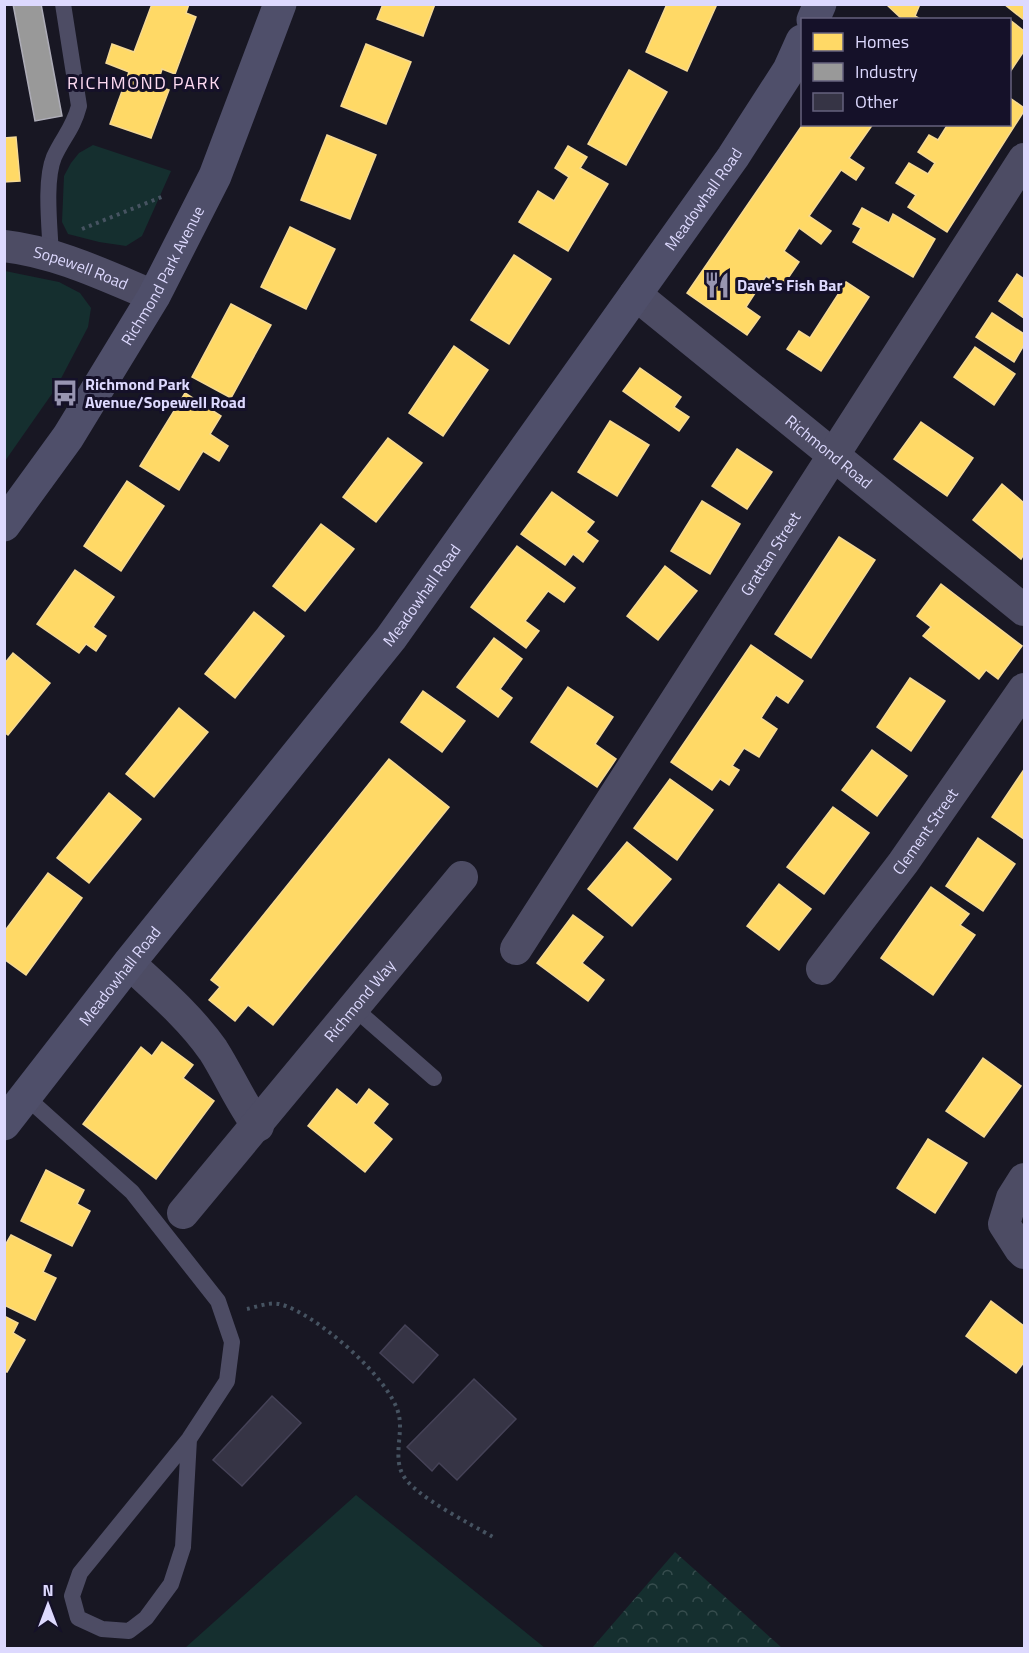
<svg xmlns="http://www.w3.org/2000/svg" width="1029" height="1653" font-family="'Titillium Web',sans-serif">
  <defs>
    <pattern id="forest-crowns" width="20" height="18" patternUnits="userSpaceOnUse" patternTransform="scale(1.5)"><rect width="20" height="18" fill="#152f2f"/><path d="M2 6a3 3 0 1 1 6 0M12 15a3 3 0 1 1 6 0" fill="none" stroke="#374d4e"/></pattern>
  </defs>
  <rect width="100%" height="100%" fill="#181723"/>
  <g fill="#152f2f">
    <path d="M93,145L171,171L142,236L126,246L99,242L68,234L62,222L64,176L71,163L79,153Z"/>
    <path d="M5,271L59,282L80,293L91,308L88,327L56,388L5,461Z"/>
    <path d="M356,1495L545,1648H185Z"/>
  </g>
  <path fill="url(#forest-crowns)" d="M675,1552L782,1648H592Z"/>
  <g fill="#ffd966" stroke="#f5d994" stroke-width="1.5">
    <path d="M152,4H189L186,13L196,17L175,74L162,69L157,86L169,90L151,138L110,124L129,72L106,63L112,44L134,52Z"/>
    <path d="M383,4H435L423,36L377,19Z"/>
    <path d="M667,4H717L687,71L646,52Z"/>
    <path d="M886,4H920L915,16L922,20H903Z"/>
    <path d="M1004,4H1024V20Z"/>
    <path d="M1010,20L1024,31V51L1010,72Z"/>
    <path d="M366,44L411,62L386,124L341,106Z"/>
    <path d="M629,70L667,92L626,165L588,144Z"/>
    <path d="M1010,98L1024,108V111L947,232L908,207L916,195L896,183L909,163L928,174L935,163L918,152L929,135L938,140L948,124H1010Z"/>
    <path d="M803,124H873L849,158L864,168L856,180L841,170L809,216L831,231L821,244L799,228L784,251L799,262L782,287L766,276L746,307L760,317L747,335L687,293Z"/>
    <path d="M327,135L376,155L350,219L301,200Z"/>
    <path d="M16,137L20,181L4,182V138Z"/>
    <path d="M568,146L587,157L580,168L608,184L568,251L519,222L538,191L554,201L569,177L555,168Z"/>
    <path d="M862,208L889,223L893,214L935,239L913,277L853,242L861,228L853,224Z"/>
    <path d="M290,227L335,249L306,309L261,287Z"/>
    <path d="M514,255L551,279L509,344L471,320Z"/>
    <path d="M1017,274L1024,279V318L999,301Z"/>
    <path d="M846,282L869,297L821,371L787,349L799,331L810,338Z"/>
    <path d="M231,304L271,325L231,398L192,377Z"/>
    <path d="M992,313L1024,334V345L1014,362L976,337Z"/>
    <path d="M454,346L488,370L443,436L409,413Z"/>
    <path d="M975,347L1015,374L994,405L954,377Z"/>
    <path d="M640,368L681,397L674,407L689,417L679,431L623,391Z"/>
    <path d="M185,393L221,416L210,434L228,446L219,461L203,451L179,490L140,466Z"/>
    <path d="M610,421L649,445L617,496L578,472Z"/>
    <path d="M921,422L973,458L947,496L894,459Z"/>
    <path d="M388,438L422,463L376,522L343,497Z"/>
    <path d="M737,449L772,472L747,509L712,486Z"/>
    <path d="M127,481L164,506L121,571L84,546Z"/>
    <path d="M1002,484L1024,503V554L1021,559L973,520Z"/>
    <path d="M552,492L594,522L586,532L598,541L583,562L573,554L565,565L521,534Z"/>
    <path d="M702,501L740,524L710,574L671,551Z"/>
    <path d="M321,524L354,549L305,611L273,586Z"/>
    <path d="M839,537L875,560L811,658L775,634Z"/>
    <path d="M517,546L575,588L564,602L548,591L525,621L539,631L526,648L471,607Z"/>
    <path d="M665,566L697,591L658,640L627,616Z"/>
    <path d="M75,570L114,597L93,627L106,636L96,651L86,644L79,653L37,624Z"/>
    <path d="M941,584L1022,646L998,679L986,670L979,679L923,636L931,627L917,616Z"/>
    <path d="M254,612L284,636L235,698L205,674Z"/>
    <path d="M494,638L522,659L500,689L512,698L498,717L457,687Z"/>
    <path d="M751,645L803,681L788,703L776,695L761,718L777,729L759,757L744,748L732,766L739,770L729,785L720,779L712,790L671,762Z"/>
    <path d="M13,653L50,683L8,735L4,732V664Z"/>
    <path d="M910,678L945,701L911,751L877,727Z"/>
    <path d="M568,687L613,717L595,744L616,759L597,787L531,742Z"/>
    <path d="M423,691L465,721L442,752L401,722Z"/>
    <path d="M179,708L208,732L154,797L126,774Z"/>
    <path d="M872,750L907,776L877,816L842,790Z"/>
    <path d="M389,759L449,807L273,1025L248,1005L235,1021L209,1000L220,987L211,980Z"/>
    <path d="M1023,771L1024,772V839L992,817Z"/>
    <path d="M670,779L713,810L677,860L634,828Z"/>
    <path d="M109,793L141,819L89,883L57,858Z"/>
    <path d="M833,807L869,833L824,894L787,867Z"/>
    <path d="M978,838L1015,864L983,911L946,886Z"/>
    <path d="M627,842L671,879L632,926L588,889Z"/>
    <path d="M48,873L82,898L26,975L4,959V932Z"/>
    <path d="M779,884L811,909L779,950L747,926Z"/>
    <path d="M931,887L969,914L960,925L975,935L933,995L881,958Z"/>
    <path d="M573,915L603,937L582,963L604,980L588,1001L537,963Z"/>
    <path d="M162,1042L193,1065L183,1078L214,1101L156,1179L83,1124L141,1047L152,1056Z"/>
    <path d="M983,1058L1021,1086L984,1137L946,1111Z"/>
    <path d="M337,1089L357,1105L369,1089L388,1104L373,1123L392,1139L365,1172L308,1126Z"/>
    <path d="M928,1139L967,1163L935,1213L897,1188Z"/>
    <path d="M46,1170L84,1190L77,1204L90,1211L72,1246L21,1221Z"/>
    <path d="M11,1235L51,1255L43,1272L56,1278L35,1320L4,1305V1247Z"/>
    <path d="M991,1301L1024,1326V1362L1016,1373L966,1336Z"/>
    <path d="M4,1316L18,1323L13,1333L25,1340L7,1372L4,1371Z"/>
  </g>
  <path fill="#999" stroke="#adacb7" stroke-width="1.5" d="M13,4H41L62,116L35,121Z"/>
  <g fill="#363445" stroke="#454257" stroke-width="1.5">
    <path d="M405,1325L438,1355L413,1383L380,1353Z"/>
    <path d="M474,1379L516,1419L457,1480L439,1463L432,1471L407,1447Z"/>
    <path d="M272,1396L301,1423L242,1486L213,1460Z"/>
  </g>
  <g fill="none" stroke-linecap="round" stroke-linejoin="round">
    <g stroke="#465361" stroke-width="4" stroke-dasharray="3 4.5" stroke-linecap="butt">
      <path d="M82,229L164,196"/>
      <path d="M247,1309C256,1307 269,1302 279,1304C313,1311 393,1380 399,1416C403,1433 393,1458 403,1475C414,1496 471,1524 493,1537"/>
    </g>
    <g stroke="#4d4c64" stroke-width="16">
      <path d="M51,256C50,229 44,181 54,157C63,137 73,129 79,106L63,4"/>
      <path d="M354,1008L434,1078"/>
      <path d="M25,1096L132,1192L218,1301L232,1342L227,1381L189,1439L80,1573L72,1596L78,1618L102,1629L129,1631L146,1618L171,1584L183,1547L189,1439"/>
    </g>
    <g stroke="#4d4c64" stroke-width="32">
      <path id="s1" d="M4,246C57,252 106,276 154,296"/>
      <path id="s2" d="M635,294L1024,610"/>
      <path id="s3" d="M516,949L1024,159"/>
      <path d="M129,963C158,990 190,1017 213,1050C229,1075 240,1102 258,1126"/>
      <path id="s4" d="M822,969L903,863L1024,689"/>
      <path d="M1024,1179L1012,1198L1004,1224L1020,1249L1024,1253"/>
      <path id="s5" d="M183,1213L462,877"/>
    </g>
    <g stroke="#4f4f6a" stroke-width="33">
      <path d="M813,20L820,4"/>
      <path id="s6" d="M4,525L68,437L154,296L215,176L280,4"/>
      <path id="s7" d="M4,1124L129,963L391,638L733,157L789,70L802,41"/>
    </g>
  </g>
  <defs>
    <g id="restaurant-bare" transform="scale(2.07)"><path d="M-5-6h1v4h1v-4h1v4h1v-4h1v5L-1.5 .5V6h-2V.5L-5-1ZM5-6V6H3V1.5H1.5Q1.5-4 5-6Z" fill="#9895b1" stroke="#151129" stroke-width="2.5" paint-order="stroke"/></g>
    <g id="bus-bare" transform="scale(2.07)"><path d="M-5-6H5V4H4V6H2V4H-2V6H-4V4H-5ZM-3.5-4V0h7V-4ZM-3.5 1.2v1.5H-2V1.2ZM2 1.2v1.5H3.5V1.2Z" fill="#9895b1" stroke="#151129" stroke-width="2.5" paint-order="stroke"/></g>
  </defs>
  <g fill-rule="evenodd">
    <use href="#restaurant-bare" x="717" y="285"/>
    <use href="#bus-bare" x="65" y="393"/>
  </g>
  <g text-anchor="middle" stroke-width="6" stroke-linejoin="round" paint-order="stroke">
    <g font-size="16" fill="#ddd9fe" stroke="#151129">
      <text dy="6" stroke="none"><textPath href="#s7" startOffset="1160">Meadowhall Road</textPath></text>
      <text dy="6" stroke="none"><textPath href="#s1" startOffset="80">Sopewell Road</textPath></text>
      <text dy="6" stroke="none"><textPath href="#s6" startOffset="296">Richmond Park Avenue</textPath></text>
      <text dy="6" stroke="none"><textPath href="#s2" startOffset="250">Richmond Road</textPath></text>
      <text dy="6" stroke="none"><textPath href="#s3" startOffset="470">Grattan Street</textPath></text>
      <text dy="6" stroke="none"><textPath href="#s7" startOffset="674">Meadowhall Road</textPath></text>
      <text dy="6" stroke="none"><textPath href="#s4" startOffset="172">Clement Street</textPath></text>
      <text dy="6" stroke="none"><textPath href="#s7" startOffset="188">Meadowhall Road</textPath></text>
      <text dy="6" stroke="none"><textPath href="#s5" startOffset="276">Richmond Way</textPath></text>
    </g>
    <g font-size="16" font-weight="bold" fill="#ddd9fe" stroke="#151129" text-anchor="start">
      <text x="737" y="291">Dave's Fish Bar</text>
      <text x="85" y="390">Richmond Park<tspan x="85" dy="18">Avenue/Sopewell Road</tspan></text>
    </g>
    <g font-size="18" letter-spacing="1.5" fill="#fedbf2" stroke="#151129">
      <text x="144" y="89">RICHMOND PARK</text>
    </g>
  </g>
  <rect width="1029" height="1653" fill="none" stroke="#ddd9fe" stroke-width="12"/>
  <rect x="801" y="18" width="210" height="108" fill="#151129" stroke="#65617e" stroke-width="1.5"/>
  <rect x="813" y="33" width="30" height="18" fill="#ffd966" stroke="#65617e" stroke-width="1.5"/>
  <text x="855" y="48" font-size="18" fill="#ddd9fe">Homes</text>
  <rect x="813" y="63" width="30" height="18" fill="#999999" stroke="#65617e" stroke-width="1.5"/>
  <text x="855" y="78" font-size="18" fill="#ddd9fe">Industry</text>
  <rect x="813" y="93" width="30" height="18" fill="#363445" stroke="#65617e" stroke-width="1.5"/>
  <text x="855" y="108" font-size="18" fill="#ddd9fe">Other</text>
  <g transform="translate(48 1605)" stroke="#151129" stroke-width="4.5" paint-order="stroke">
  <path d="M0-4.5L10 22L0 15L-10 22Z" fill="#ddd9fe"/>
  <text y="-9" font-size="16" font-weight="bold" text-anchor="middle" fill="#ddd9fe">N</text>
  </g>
</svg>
